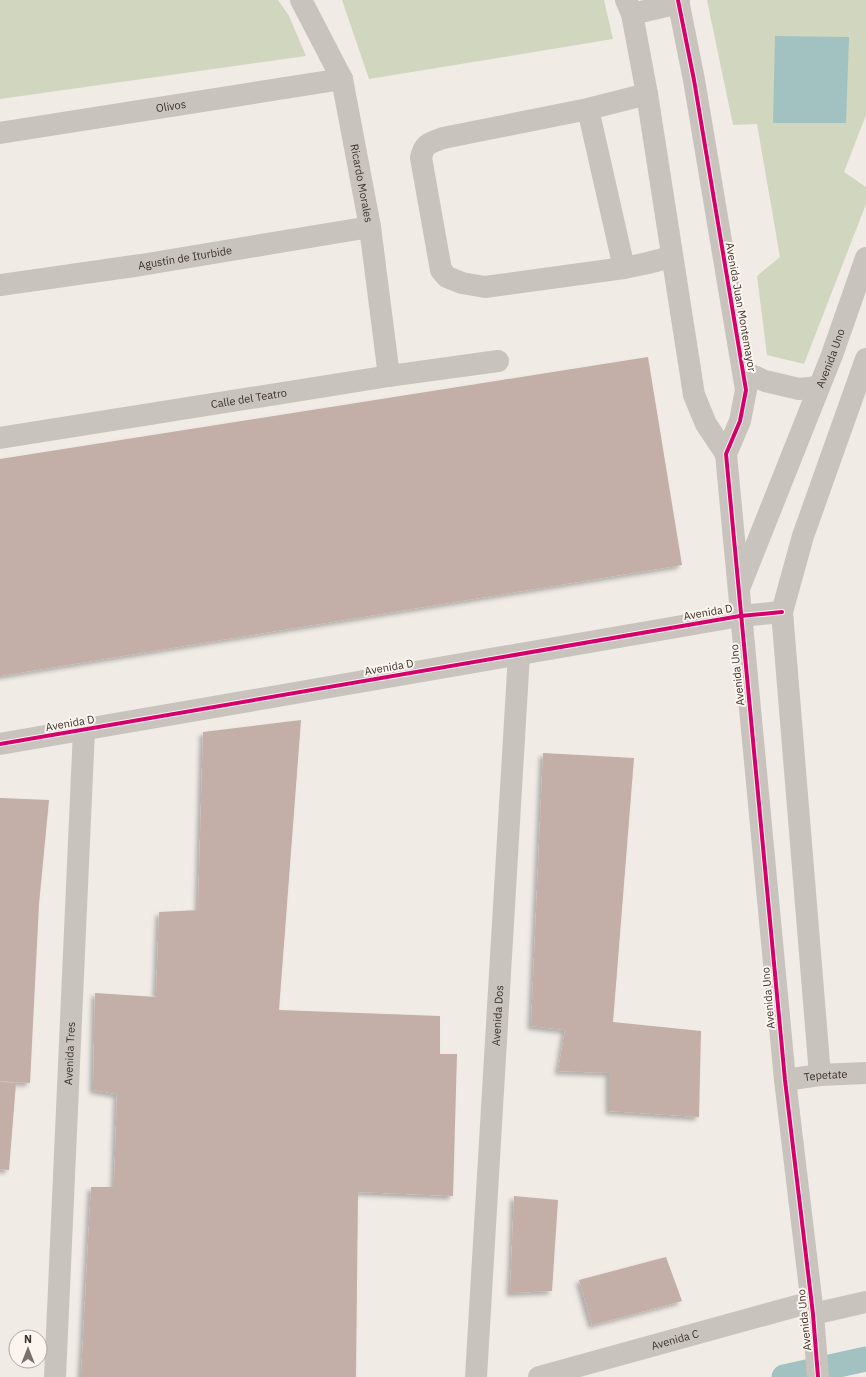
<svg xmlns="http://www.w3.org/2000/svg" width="866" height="1377" font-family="'IBM Plex Sans',sans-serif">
  <defs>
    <filter id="shadow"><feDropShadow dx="-3.5" dy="3.5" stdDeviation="2" flood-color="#0004"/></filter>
  </defs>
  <rect width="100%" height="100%" fill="#f0ebe5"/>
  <g fill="#d1d6bf">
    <path d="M0,0H278L289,16L306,56L0,99Z"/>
    <path d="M342,0H604L613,39L369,79Z"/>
    <path d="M707,0H866V115L844,172L866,187V204L804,364L767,355L757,276L780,257L757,124L733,125Z"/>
  </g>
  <path fill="#a1c2c1" d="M775,36L849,37L846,123H773Z"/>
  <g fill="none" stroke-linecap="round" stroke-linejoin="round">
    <path stroke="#a1c2c1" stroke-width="25" d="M784,1377L866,1359"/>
  </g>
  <g fill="#c3afa7" filter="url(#shadow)">
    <path d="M648,357L682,565L0,676V459Z"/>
    <path d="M301,720L279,1010L440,1016V1054H457L453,1196L358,1192L356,1377H81L91,1187H114L117,1094L93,1090L95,993L156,997L159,912L198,910L203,732Z"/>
    <path d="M543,753L634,758L613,1022L701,1031L699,1117L609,1111V1073L558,1071L565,1030L531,1026Z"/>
    <path d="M0,798L49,800L39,904L30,1083L0,1081Z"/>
    <path d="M0,1082L16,1083L9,1170L0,1169Z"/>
    <path d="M514,1196L558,1200L552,1291L510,1293Z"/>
    <path d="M666,1257L682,1301L592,1325L579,1280Z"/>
  </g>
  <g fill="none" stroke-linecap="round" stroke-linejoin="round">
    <g stroke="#c9c3be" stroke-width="22">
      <path id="s1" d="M301,0L342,79L370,227L389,376"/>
      <path d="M626,0L632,14L647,94L694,395L706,424L726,454"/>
      <path d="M678,0L694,80L746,390L740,421L726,454L785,1080L813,1314L818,1377"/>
      <path d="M632,14L679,3"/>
      <path d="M588,109L624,268L485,287L462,283L447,277L441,270L421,158C424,143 430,143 443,138L588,109L647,94"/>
      <path id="s2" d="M0,133L342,79"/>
      <path d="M624,268L648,263L671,257"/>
      <path id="s3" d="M0,285L141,265L370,227"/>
      <path d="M744,372L765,381L799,389L819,387"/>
      <path id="s4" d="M0,438L389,376L498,361"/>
      <path id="s5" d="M740,586L832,355L866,258"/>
      <path d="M0,744L740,616L782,612"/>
      <path d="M820,1075L782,612L803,536L866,359"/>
      <path id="s6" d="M785,1080L820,1075L866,1073"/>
      <path d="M813,1314L866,1302"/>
      <path id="s7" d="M55,1377L84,730"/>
      <path id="s8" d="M476,1377L519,654"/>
      <path id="s9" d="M539,1377L811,1302"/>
    </g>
    <g stroke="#fbf5ee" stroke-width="6">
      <g id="cycleway">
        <path d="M678,0L694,80L746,390L740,421L726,454L785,1080L813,1314L818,1377"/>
        <path d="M0,744L740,616L782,612"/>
      </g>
    </g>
    <use href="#cycleway" stroke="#d6006c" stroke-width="4"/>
  </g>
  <g text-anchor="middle" stroke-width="4" stroke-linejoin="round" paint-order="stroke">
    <g font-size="11" fill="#3b302b" stroke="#fbf5ee">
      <text dy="4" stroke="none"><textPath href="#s2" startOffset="173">Olivos</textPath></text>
      <text dy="4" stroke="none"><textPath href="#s1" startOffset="195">Ricardo Morales</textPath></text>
      <text dy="4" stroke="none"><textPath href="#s3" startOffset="187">Agustín de Iturbide</textPath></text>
      <text transform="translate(741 307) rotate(80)" y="4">Avenida Juan Montemayor</text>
      <text dy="4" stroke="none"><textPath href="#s5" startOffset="245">Avenida Uno</textPath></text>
      <text dy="4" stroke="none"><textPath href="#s4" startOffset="252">Calle del Teatro</textPath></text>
      <text transform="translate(708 612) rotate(-10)" y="4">Avenida D</text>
      <text transform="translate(389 667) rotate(-10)" y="4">Avenida D</text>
      <text transform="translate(737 675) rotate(-96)" y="4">Avenida Uno</text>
      <text transform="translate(70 723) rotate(-10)" y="4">Avenida D</text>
      <text transform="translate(768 998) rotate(-95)" y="4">Avenida Uno</text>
      <text dy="4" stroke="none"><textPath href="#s8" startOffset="362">Avenida Dos</textPath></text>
      <text dy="4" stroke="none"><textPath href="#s7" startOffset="324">Avenida Tres</textPath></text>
      <text dy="4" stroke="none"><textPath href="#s6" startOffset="41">Tepetate</textPath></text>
      <text transform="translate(804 1320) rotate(-96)" y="4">Avenida Uno</text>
      <text dy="4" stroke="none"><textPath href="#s9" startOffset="141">Avenida C</textPath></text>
    </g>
  </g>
  <g transform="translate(28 1349)"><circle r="19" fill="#fbf5ee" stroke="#aea6a0"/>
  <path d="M0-3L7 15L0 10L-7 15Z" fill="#7a716c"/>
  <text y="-6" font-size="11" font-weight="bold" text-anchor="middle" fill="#3b302b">N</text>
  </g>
</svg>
